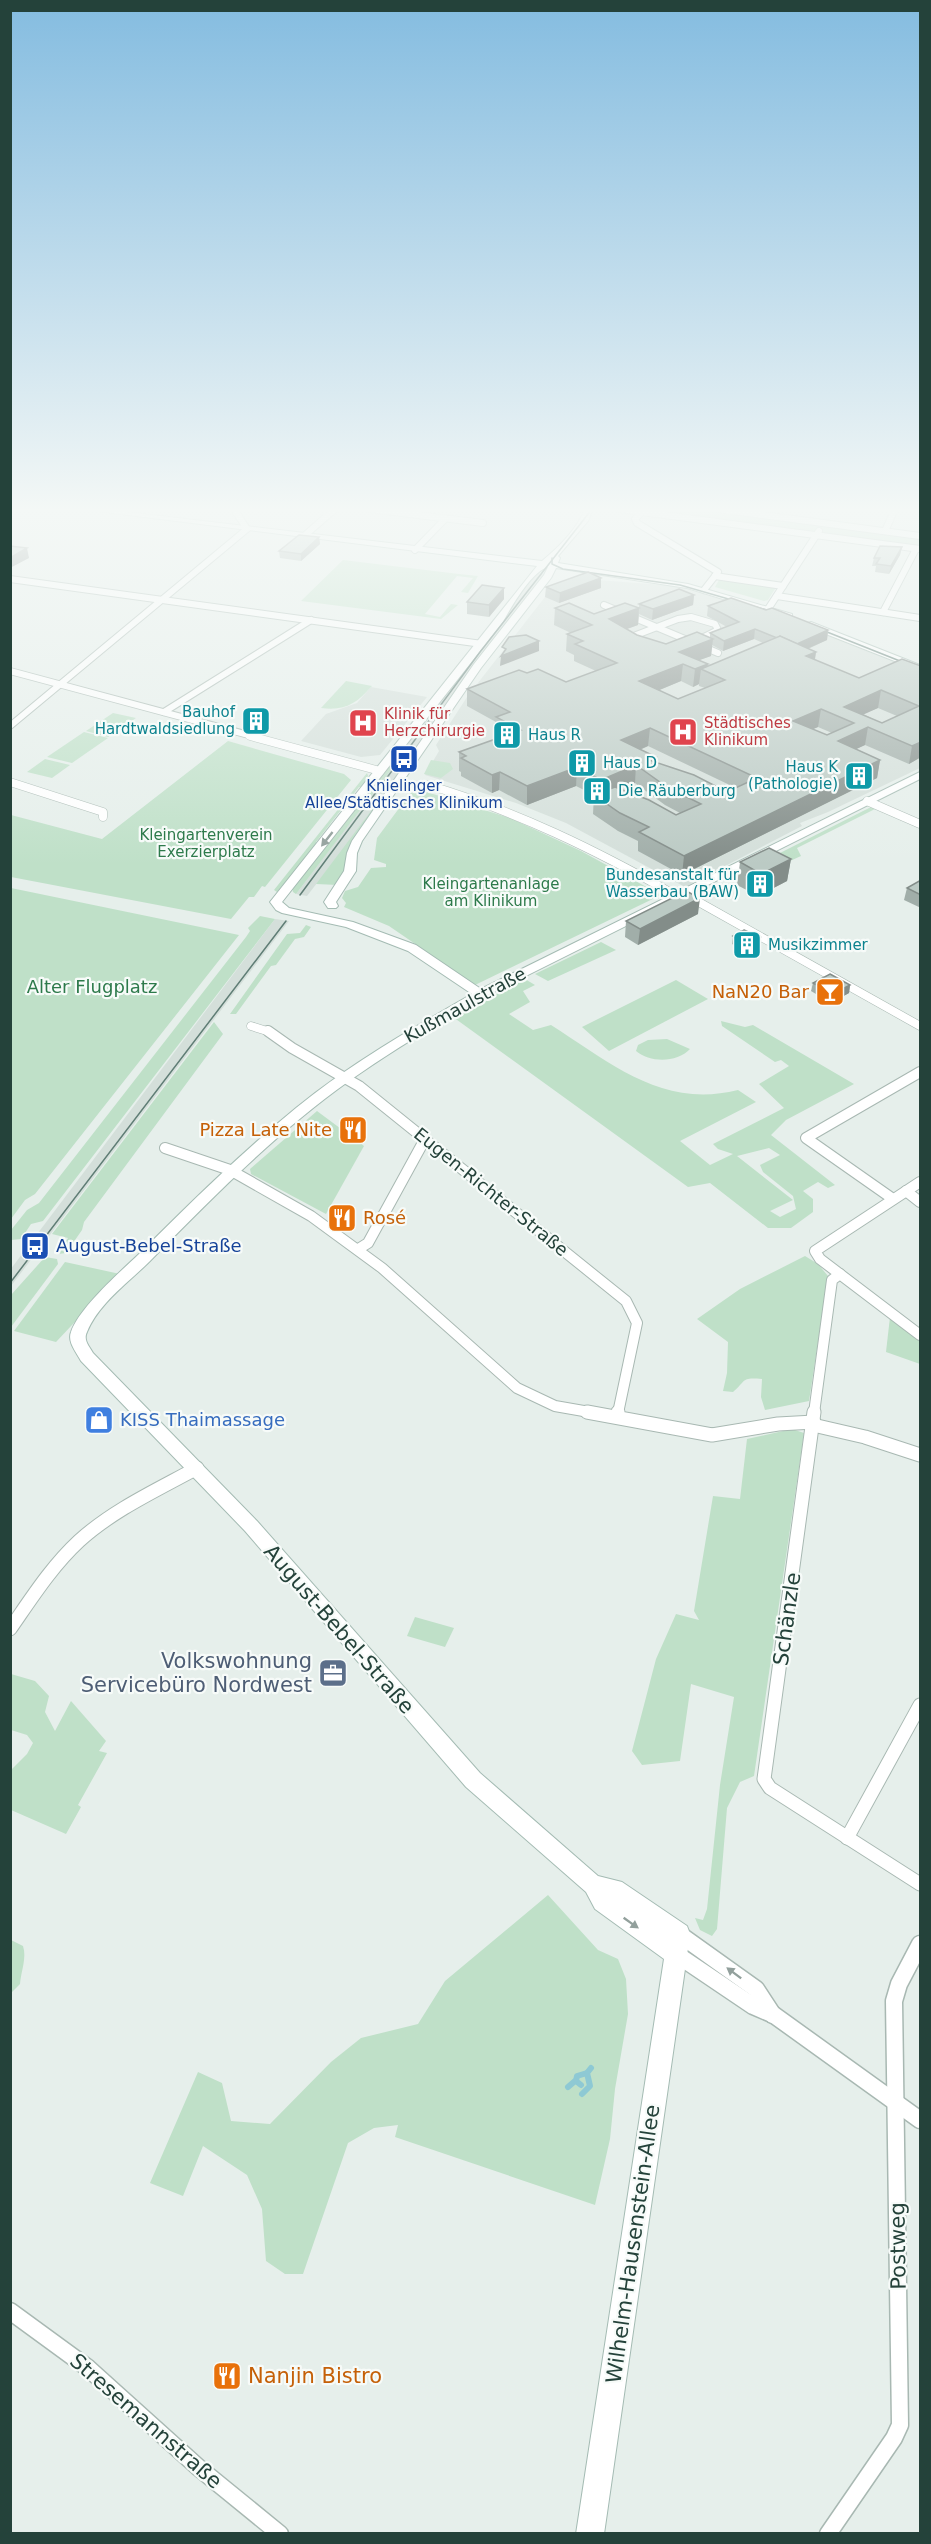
<svg xmlns="http://www.w3.org/2000/svg" width="931" height="2544" font-family="'DejaVu Sans',sans-serif">
  <rect width="100%" height="100%" fill="#e6efeb"/>
  <g fill="#d4dfda">
    <path d="M535,573L546,574L512,617L382,799L307,896L296,894L389,771L392,762L455,683Z"/>
    <path d="M597,580L677,586L776,615L920,672V768L828,812L800,823L802,826L685,887L566,823L516,803L425,775L439,751L436,745L467,697L545,597Z"/>
    <path d="M371,687L427,697L380,755L361,757L301,741L326,714L357,703Z"/>
    <path d="M275,919L289,921L11,1286L10,1270Z"/>
  </g>
  <g fill="#bfe0c8" fill-rule="evenodd">
    <path d="M629,509H711L920,537V548Z"/>
    <path d="M343,560L459,574L478,576L468,593L461,592L473,578L457,576L425,614L440,617L451,604L458,605L441,619L301,601Z"/>
    <path d="M719,580L774,587L775,589L768,600L764,601L715,587Z"/>
    <path d="M346,681L372,686C356,704 345,711 321,708Z"/>
    <path d="M113,713L136,718L108,737L86,731Z"/>
    <path d="M84,732L108,738L72,763L47,757Z"/>
    <path d="M228,741L344,774L351,780L265,887L262,886L254,897H249L231,919L11,877V815L102,839Z"/>
    <path d="M45,759L70,765L52,778L27,772Z"/>
    <path d="M431,760L450,763L453,769L441,778L424,774Z"/>
    <path d="M392,762H394L390,771L296,894L293,892L292,887Z"/>
    <path d="M367,773L369,778L364,787H359L316,842V846L277,892L274,890Z"/>
    <path d="M414,788L510,818L581,851L661,895L475,985L389,926L344,907L346,903L342,898L345,891L358,887L371,868L386,867V864L374,860L377,838Z"/>
    <path d="M380,799L354,841L348,864L338,885L316,884Z"/>
    <path d="M873,806L877,808L797,848L801,856L790,861L778,854Z"/>
    <path d="M11,888L239,935L35,1194L25,1200L11,1219Z"/>
    <path d="M260,916L275,919L43,1221L31,1224L21,1239L11,1240V1230L27,1210L39,1203L246,937L250,931L248,928Z"/>
    <path d="M306,925L311,927L304,937L295,939L276,965L271,966L236,1014H230L287,934L300,933Z"/>
    <path d="M601,942L616,950L548,981L535,974Z"/>
    <path d="M525,979L535,985L523,991L530,1002L509,1014L533,1030L551,1025C611,1063 662,1109 738,1090L756,1102L680,1141L710,1165L733,1154L718,1149L713,1144L784,1108L759,1084L789,1066L781,1060L775,1062L722,1026L721,1021L745,1027L753,1025L854,1084L786,1120L771,1135L835,1185L828,1188L818,1182L803,1191L813,1199V1212L791,1228H768L710,1183L688,1187L453,1017ZM769,1148L780,1155L760,1165L763,1172L793,1196L796,1209L780,1217L770,1211L793,1200L737,1156Z"/>
    <path d="M676,980L708,999L609,1051L582,1027Z"/>
    <path d="M214,1022L223,1034L84,1222L82,1230L66,1253L58,1254L68,1238L52,1234Z"/>
    <path d="M667,1039L690,1049C677,1063 650,1063 636,1051L638,1045L648,1040Z"/>
    <path d="M317,1111L364,1146L326,1214L251,1174L250,1169Z"/>
    <path d="M805,1256L818,1264L828,1276L809,1401L765,1410L761,1397L762,1379C741,1377 747,1380 733,1392L723,1391L727,1373L728,1342L697,1319L740,1289Z"/>
    <path d="M45,1257L57,1259L58,1264L11,1327V1295Z"/>
    <path d="M65,1262L120,1274L56,1342L14,1331Z"/>
    <path d="M890,1317L920,1339V1364L886,1352Z"/>
    <path d="M792,1429L804,1433L754,1776L740,1782L727,1808L717,1929L712,1936L700,1930L695,1918L703,1920L707,1909L720,1785L734,1697L691,1684L680,1761L642,1765L632,1751L656,1659L676,1614L699,1620L694,1611L713,1496L740,1499L747,1439Z"/>
    <path d="M415,1617L454,1628L445,1647L407,1636Z"/>
    <path d="M11,1674L35,1681L49,1696L45,1712L55,1731L71,1701L106,1741L99,1751L107,1753L78,1805L81,1807L66,1834L11,1810V1770L27,1754L33,1743L27,1735L11,1730Z"/>
    <path d="M548,1895L598,1950L618,1959L626,1979L628,2014L615,2089L610,2139L595,2205L395,2137L398,2125L374,2128L348,2143L303,2274H285L266,2261L262,2209L247,2175L203,2146L183,2196L150,2183L198,2072L222,2083L231,2121L270,2124L331,2062L361,2038L418,2024L445,1981Z"/>
    <path d="M11,1940L23,1946C27,1958 21,1971 20,1984L11,1993Z"/>
  </g>
  <g fill="none" stroke-linecap="round" stroke-linejoin="round">
    <g stroke="#8ec9d4" stroke-width="6">
      <path d="M581,2085L576,2081L577,2076L587,2073"/>
      <path d="M568,2087L575,2081"/>
      <path d="M582,2094L590,2086L587,2073L591,2068"/>
    </g>
    <g stroke="#a8b8b2" stroke-width="8">
      <g id="street-far4">
        <path d="M369,509L483,523"/>
        <path d="M619,509L920,549"/>
        <path d="M718,509L920,536"/>
        <path d="M642,512L635,519L637,523L718,572L715,576"/>
        <path d="M885,531L895,509"/>
        <path d="M304,536L335,509"/>
        <path d="M415,550L445,519"/>
        <path d="M715,576L783,586"/>
        <path d="M10,579L482,644"/>
        <path d="M704,590L715,576"/>
        <path d="M777,596L920,618"/>
        <path d="M604,605L718,653"/>
        <path d="M768,609L819,531"/>
        <path d="M883,612L916,549"/>
        <path d="M691,617L715,624L718,630C691,644 655,663 628,641L631,637L678,619Z"/>
        <path d="M10,671L256,737"/>
        <path d="M164,712L311,620"/>
        <path d="M10,726L247,529L234,509"/>
      </g>
    </g>
    <g stroke="#a8b8b2" stroke-width="9">
      <g id="street-far3">
        <path d="M250,736L380,771"/>
        <path d="M10,782L103,812V817"/>
        <path d="M428,785C516,811 596,850 675,895"/>
        <path d="M867,801L920,824"/>
        <path d="M688,896L920,1026"/>
        <path d="M251,1026L270,1032"/>
      </g>
    </g>
    <g stroke="#a8b8b2" stroke-width="12">
      <g id="street-far2">
        <path d="M268,1031L292,1048L359,1086L626,1301L637,1323L618,1413"/>
        <path d="M165,1148L230,1170L311,1216L382,1268L517,1388L555,1406L595,1413"/>
        <path d="M920,1182L815,1251L820,1259L920,1335"/>
        <path d="M906,1191L920,1202"/>
        <path d="M893,1199L806,1138L920,1072"/>
        <path d="M360,1248L368,1243L425,1139"/>
        <path d="M814,1413L832,1280L840,1274"/>
      </g>
    </g>
    <g stroke="#a8b8b2" stroke-width="15">
      <g id="street-far1">
        <path d="M587,1412L712,1435L778,1424L814,1422"/>
        <path d="M814,1412L764,1779L770,1788L920,1884"/>
        <path d="M617,1417L618,1412"/>
        <path d="M813,1425L865,1437L920,1455"/>
        <path d="M10,1629C31,1599 51,1567 79,1541C113,1510 157,1490 197,1468"/>
        <path d="M847,1838L920,1705"/>
      </g>
    </g>
    <g stroke="#a8b8b2" stroke-width="19">
      <g id="street">
        <path d="M679,1934L756,1989L773,2015"/>
        <path d="M676,1954L753,2006L774,2015L920,2120"/>
        <path d="M10,2311L88,2368L199,2468L280,2534"/>
        <path d="M828,2534L894,2438L900,2425L894,2001L899,1984L920,1944"/>
      </g>
    </g>
    <g stroke="#a4bbb3" stroke-width="2">
      <g id="secondary">
        <path d="M80,509H101L542,561C559,547 577,529 585,509H593L588,521L558,556L560,558L558,563L688,584L792,614V618L789,619L687,588L556,568L551,578L481,668L362,841L357,853L356,871L336,902L338,906L336,908H328L324,902L344,871L347,853L352,841L474,664L544,575L548,567C532,571 511,607 503,622L282,902L289,908L353,922L416,945L481,989L920,772V779L484,997C438,1023 393,1050 349,1081C276,1133 213,1197 150,1261C129,1282 98,1304 87,1332C83,1340 89,1346 93,1353L257,1521L480,1773L598,1876L622,1882L687,1926L690,1934L604,2534H576L664,1959L595,1909L586,1892L466,1787L245,1531L81,1361C77,1353 67,1342 71,1332C79,1308 120,1272 139,1254C190,1203 241,1153 296,1108C350,1064 411,1029 472,994L408,951L346,927L282,913L276,910L270,902L537,566Z"/>
        <path d="M811,622L920,665V671L808,627V623Z"/>
      </g>
    </g>
    <use href="#street-far4" stroke="#fff" stroke-width="6"/>
    <use href="#street-far3" stroke="#fff" stroke-width="8"/>
    <use href="#street-far2" stroke="#fff" stroke-width="10"/>
    <use href="#street-far1" stroke="#fff" stroke-width="13"/>
    <use href="#street" stroke="#fff" stroke-width="16"/>
    <use href="#secondary" fill="#fff" fill-rule="evenodd"/>
    <g stroke="#5f7d75" stroke-width="1.5">
      <path d="M552,558V564L563,569L680,585L784,615"/>
      <path d="M812,626L920,669"/>
      <path d="M300,895L480,652L592,509"/>
      <path d="M10,1283L286,921"/>
    </g>
  </g>
  <g fill="#a1aea9" fill-rule="evenodd">
    <path d="M319,537L320,544L301,561L280,558L279,551Z"/>
    <path d="M902,547L900,555L889,574L875,572L876,566H872L874,558Z"/>
    <path d="M601,578V588L559,603L545,597L546,587Z"/>
    <path d="M694,595L693,605L652,620L639,614L638,625L626,629L637,635L666,644L710,638V633L727,627L707,616L708,606L766,610L828,630L827,640L808,649L816,652L815,660L859,678L921,666V757L909,764L865,745L856,749L880,760L877,778L682,875L638,851V841L618,831L593,814L594,795L576,786L527,805L499,790L492,793L461,776V772L459,771V752L501,737L496,735V722L467,706V689L527,673L566,682L596,671L574,661V655L566,651L567,634L571,633L554,625L555,608L594,614L639,608V604ZM754,639L763,643L708,666L699,660L711,656L712,645L723,651ZM681,681L693,687L699,684V686L705,688L678,699L659,690ZM878,708L897,716L882,723L863,714ZM818,727L832,733L827,735L812,729ZM648,746L736,788L727,792L655,762L656,757L640,750ZM635,783L665,805L680,813L676,815L621,789Z"/>
    <path d="M504,599L489,617L467,614V602Z"/>
    <path d="M791,859L787,881L758,896L737,885L740,862Z"/>
    <path d="M921,880V908L904,900L907,888Z"/>
    <path d="M698,914L638,945L625,937L626,921Z"/>
    <path d="M733,936L760,937L759,947L748,953L732,944Z"/>
    <path d="M813,983L850,985L849,993L831,1003L811,991Z"/>
  </g>
  <g fill="#838d89">
    <path d="M319,537L320,544L301,561V554Z"/>
    <path d="M902,547L900,555L889,574L891,566Z"/>
    <path d="M27,548L29,558L10,568V558Z"/>
    <path d="M601,578V588L559,603L560,593Z"/>
    <path d="M504,588V599L489,617V605Z"/>
    <path d="M694,595L693,605L652,620L653,609Z"/>
    <path d="M639,608L638,625L608,636L609,619Z"/>
    <path d="M755,629L754,639L723,651L724,641Z"/>
    <path d="M828,630L827,640L793,655L794,645Z"/>
    <path d="M713,639L711,656L686,665L683,664L681,681L638,699L639,681L679,652Z"/>
    <path d="M539,641V651L500,666L501,656Z"/>
    <path d="M816,652L813,669L806,656Z"/>
    <path d="M708,664L707,671L701,669L699,684L693,687L695,669Z"/>
    <path d="M881,690L878,708L849,721L844,707Z"/>
    <path d="M821,709L818,727L791,739L793,721Z"/>
    <path d="M868,727L865,745L835,759L838,741Z"/>
    <path d="M650,728L648,746L620,758L621,740Z"/>
    <path d="M921,742V757L909,764L912,746Z"/>
    <path d="M880,760L877,778L682,875L684,856Z"/>
    <path d="M636,765L635,783L600,798L601,780Z"/>
    <path d="M577,767L576,786L527,805V786Z"/>
    <path d="M500,772L499,790L492,793V775Z"/>
    <path d="M791,859L787,881L758,896L761,874Z"/>
    <path d="M700,898L698,914L638,945L640,929Z"/>
    <path d="M760,937L759,947L748,953L750,945Z"/>
    <path d="M850,985L849,993L831,1003L833,994Z"/>
  </g>
  <g fill="#bbcac4" stroke="#838d89" stroke-width="1.5" fill-rule="evenodd">
    <path d="M299,535L319,537L301,554L279,551Z"/>
    <path d="M10,546L27,548L10,558Z"/>
    <path d="M880,546L902,547L891,566L876,564L880,558H874Z"/>
    <path d="M588,572L601,578L560,593L546,587Z"/>
    <path d="M482,585L504,588L489,605L467,602Z"/>
    <path d="M679,589L694,595L653,609L639,604Z"/>
    <path d="M731,598L766,610L772,608L828,630L797,644L780,636L777,638L755,629L724,641L710,633L739,622L708,606Z"/>
    <path d="M569,603L594,614L625,603L639,608L609,619L637,635L666,644L697,632L713,639L679,652L708,664L695,669L683,664L639,681L678,699L725,680L701,669L780,636L816,652L806,656L859,678L902,659L921,666V742L912,746L868,727L838,741L880,760L684,856L639,832L649,827L620,813L594,795L615,787L649,800L676,815L701,804L667,787L636,765L601,780L577,767L527,786L500,772L492,775L461,758L466,756L459,752L521,730L496,717L510,712L467,689L519,670L527,673L538,669L566,682L617,663L575,644L583,641L567,634L592,625L555,608ZM881,690L919,706L882,723L844,707ZM821,709L854,723L827,735L793,721ZM650,728L757,778L727,792L694,775L649,760L656,757L621,740Z"/>
    <path d="M526,635L539,641L501,656L506,649L502,647L509,637Z"/>
    <path d="M769,848L791,859L761,874L740,862Z"/>
    <path d="M921,880V895L907,888Z"/>
    <path d="M686,891L700,898L640,929L626,921Z"/>
    <path d="M744,930L760,937L758,938L760,940L750,945L733,936Z"/>
    <path d="M830,974L850,985L833,994L813,983Z"/>
  </g>
  <defs><path id="oneway-solid" d="M-6-.8H1V-3.2L6.5 0L1 3.2V.8H-6Z" transform="scale(1.5)"/></defs>
  <g fill="#92a09c">
    <use href="#oneway-solid" transform="translate(327 839) rotate(128)"/>
    <use href="#oneway-solid" transform="translate(631 1923) rotate(35)"/>
    <use href="#oneway-solid" transform="translate(734 1973) rotate(-143)"/>
  </g>
  <linearGradient id="sky" x2="0" y2="1"><stop stop-color="#84bce0"/><stop offset="0.59" stop-color="#f4f8f6"/><stop offset="1" stop-color="#f4f8f6" stop-opacity="0"/></linearGradient>
  <rect width="931" height="865" fill="url(#sky)"/>
  <defs>
    <g id="building-square" transform="scale(1.5)"><rect x="-9" y="-9" width="18" height="18" rx="4" fill="#0f9aa8" stroke="#f7fbf9"/><path d="M-4-6H4V6H1V3H-1V6H-4ZM-2.5-4.3h1.7v1.8h-1.7ZM.8-4.3h1.7v1.8H.8ZM-2.5-1h1.7V.8h-1.7ZM.8-1h1.7V.8H.8Z" fill="#fff"/></g>
    <g id="hospital-square" transform="scale(1.5)"><rect x="-9" y="-9" width="18" height="18" rx="4" fill="#e0444e" stroke="#f7fbf9"/><path d="M-5-5h3v3.5h4V-5h3V5h-3V1.5h-4V5h-3Z" fill="#fff"/></g>
    <g id="bus-square" transform="scale(1.5)"><rect x="-9" y="-9" width="18" height="18" rx="4" fill="#1a4fb4" stroke="#f7fbf9"/><path d="M-5-6H5V4H4V6H2V4H-2V6H-4V4H-5ZM-3.5-4V0h7V-4ZM-3.5 1.2v1.5H-2V1.2ZM2 1.2v1.5H3.5V1.2Z" fill="#fff"/></g>
    <g id="bar-square" transform="scale(1.5)"><rect x="-9" y="-9" width="18" height="18" rx="4" fill="#e8710a" stroke="#f7fbf9"/><path d="M-6-5H6L.8 .8V4.5H3.5V6h-7V4.5H-.8V.8Z" fill="#fff"/></g>
    <g id="restaurant-square" transform="scale(1.5)"><rect x="-9" y="-9" width="18" height="18" rx="4" fill="#e8710a" stroke="#f7fbf9"/><path d="M-5-6h1v4h1v-4h1v4h1v-4h1v5L-1.5 .5V6h-2V.5L-5-1ZM5-6V6H3V1.5H1.5Q1.5-4 5-6Z" fill="#fff"/></g>
    <g id="shop-square" transform="scale(1.5)"><rect x="-9" y="-9" width="18" height="18" rx="4" fill="#3f7fe0" stroke="#f7fbf9"/><path d="M-5-2.5h2.3a2.7 3.5 0 0 1 5.4 0H5L5.5 6h-11ZM-1.5-2.5h3a1.5 2.3 0 0 0-3 0Z" fill="#fff"/></g>
    <g id="office-square" transform="scale(1.5)"><rect x="-9" y="-9" width="18" height="18" rx="4" fill="#5c6f8a" stroke="#f7fbf9"/><path d="M-6-3h4V-5.5h4V-3h4V5H-6ZM-1-4.5V-3h2v-1.5ZM-6 0V1H6V0Z" fill="#fff"/></g>
  </defs>
  <g fill-rule="evenodd">
    <use href="#building-square" x="256" y="721"/>
    <use href="#hospital-square" x="363" y="723"/>
    <use href="#hospital-square" x="683" y="732"/>
    <use href="#building-square" x="507" y="735"/>
    <use href="#bus-square" x="404" y="759"/>
    <use href="#building-square" x="582" y="763"/>
    <use href="#building-square" x="859" y="776"/>
    <use href="#building-square" x="597" y="791"/>
    <use href="#building-square" x="760" y="884"/>
    <use href="#building-square" x="747" y="945"/>
    <use href="#bar-square" x="830" y="992"/>
    <use href="#restaurant-square" x="353" y="1130"/>
    <use href="#restaurant-square" x="342" y="1218"/>
    <use href="#bus-square" x="35" y="1246"/>
    <use href="#shop-square" x="99" y="1420"/>
    <use href="#office-square" x="333" y="1673"/>
    <use href="#restaurant-square" x="227" y="2376"/>
  </g>
  <g text-anchor="middle" stroke-width="4.5" stroke-linejoin="round" paint-order="stroke">
    <g font-size="15" fill="#0d838f" stroke="#f7fbf9" text-anchor="start">
      <text x="235" y="717" text-anchor="end">Bauhof<tspan x="235" dy="17">Hardtwaldsiedlung</tspan></text>
      <text x="528" y="740">Haus R</text>
      <text x="603" y="768">Haus D</text>
      <text x="838" y="772" text-anchor="end">Haus K<tspan x="838" dy="17">(Pathologie)</tspan></text>
      <text x="618" y="796">Die Räuberburg</text>
      <text x="739" y="880" text-anchor="end">Bundesanstalt für<tspan x="739" dy="17">Wasserbau (BAW)</tspan></text>
      <text x="768" y="950">Musikzimmer</text>
    </g>
    <g font-size="15" fill="#be3a42" stroke="#f7fbf9" text-anchor="start">
      <text x="384" y="719">Klinik für<tspan x="384" dy="17">Herzchirurgie</tspan></text>
      <text x="704" y="728">Städtisches<tspan x="704" dy="17">Klinikum</tspan></text>
    </g>
    <g font-size="15" fill="#164399" stroke="#f7fbf9">
      <text x="404" y="791">Knielinger<tspan x="404" dy="17">Allee/Städtisches Klinikum</tspan></text>
    </g>
    <g font-size="15" fill="#2d7a4b" stroke="#f7fbf9">
      <text x="206" y="840">Kleingartenverein<tspan x="206" dy="17">Exerzierplatz</tspan></text>
      <text x="491" y="889">Kleingartenanlage<tspan x="491" dy="17">am Klinikum</tspan></text>
    </g>
    <g font-size="18" fill="#2d7a4b" stroke="#f7fbf9">
      <text x="92" y="993">Alter Flugplatz</text>
    </g>
    <g font-size="18" fill="#c56008" stroke="#f7fbf9" text-anchor="end">
      <text x="809" y="998">NaN20 Bar</text>
      <text x="332" y="1136">Pizza Late Nite</text>
      <text x="363" y="1224" text-anchor="start">Rosé</text>
    </g>
    <g font-size="18" fill="#24423a" stroke="#f7fbf9">
      <text transform="translate(465 1005) rotate(-29)" y="6">Kußmaulstraße</text>
      <text transform="translate(491 1192) rotate(39)" y="6">Eugen-Richter-Straße</text>
    </g>
    <g font-size="18" fill="#164399" stroke="#f7fbf9" text-anchor="start">
      <text x="56" y="1252">August-Bebel-Straße</text>
    </g>
    <g font-size="18" fill="#366cbe" stroke="#f7fbf9" text-anchor="start">
      <text x="120" y="1426">KISS Thaimassage</text>
    </g>
    <g font-size="21" fill="#24423a" stroke="#f7fbf9">
      <text transform="translate(787 1619) rotate(-82)" y="7">Schänzle</text>
      <text transform="translate(339 1629) rotate(49)" y="7">August-Bebel-Straße</text>
      <text transform="translate(633 2244) rotate(-82)" y="7">Wilhelm-Hausenstein-Allee</text>
      <text transform="translate(898 2246) rotate(-91)" y="7">Postweg</text>
      <text transform="translate(146 2421) rotate(41)" y="7">Stresemannstraße</text>
    </g>
    <g font-size="21" fill="#4e5e75" stroke="#f7fbf9" text-anchor="end">
      <text x="312" y="1668">Volkswohnung<tspan x="312" dy="24">Servicebüro Nordwest</tspan></text>
    </g>
    <g font-size="21" fill="#c56008" stroke="#f7fbf9" text-anchor="start">
      <text x="248" y="2383">Nanjin Bistro</text>
    </g>
  </g>
  <rect width="931" height="2544" fill="none" stroke="#24423a" stroke-width="24"/>
</svg>
